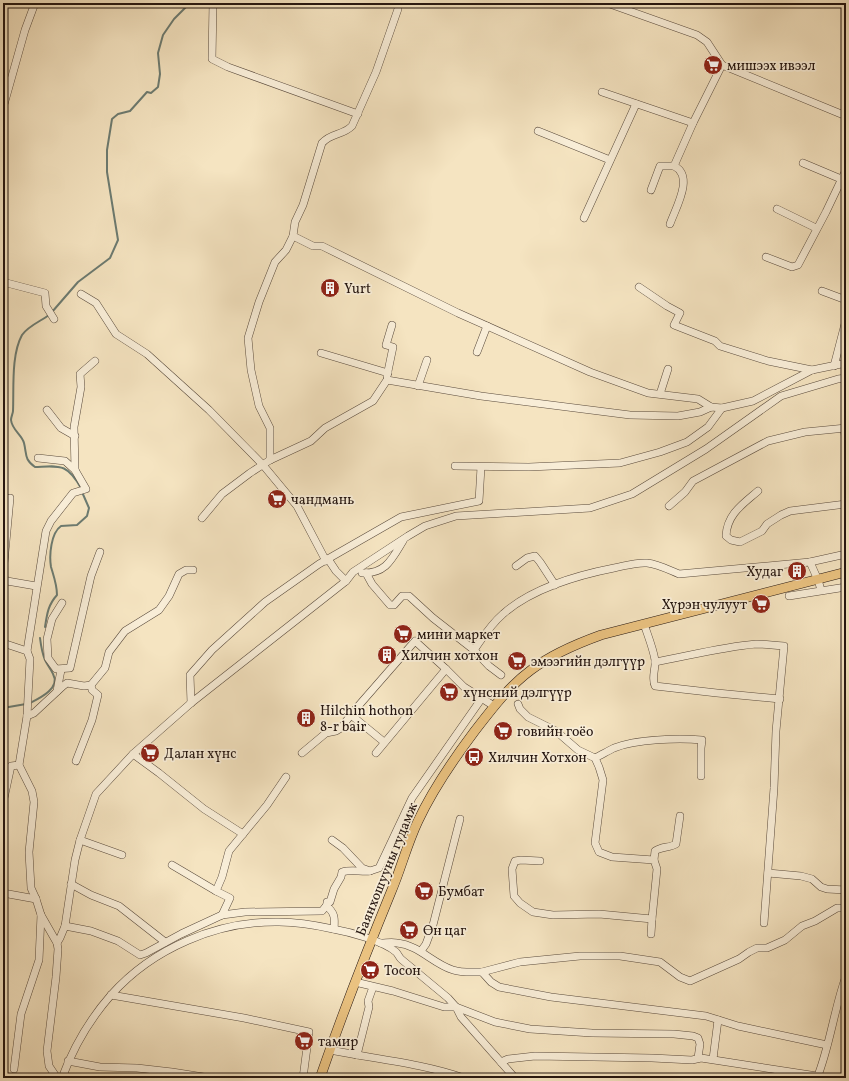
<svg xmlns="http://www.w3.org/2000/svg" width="849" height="1081" font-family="Vollkorn,serif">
  <rect width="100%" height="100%" fill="#f5e4c1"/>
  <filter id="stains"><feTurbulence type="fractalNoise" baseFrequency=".005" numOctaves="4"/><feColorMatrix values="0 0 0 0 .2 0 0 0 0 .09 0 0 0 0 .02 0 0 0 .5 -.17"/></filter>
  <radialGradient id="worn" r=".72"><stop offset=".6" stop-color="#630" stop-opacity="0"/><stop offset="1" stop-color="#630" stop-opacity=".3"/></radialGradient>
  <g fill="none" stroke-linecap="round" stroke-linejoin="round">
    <g stroke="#6c7b71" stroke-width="2">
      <path d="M52,312L78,282L110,258L118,240L107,172V150L112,119L118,114L130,111L147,92L151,93L158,87L160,74L158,53L163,35L174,19L190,3"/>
      <path d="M49,315C41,321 28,326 22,335C11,355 14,388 13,411C13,413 11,417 11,420C12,430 22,435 24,443C27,455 24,459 35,467C60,466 67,463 81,488"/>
      <path d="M45,627C47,614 48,605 57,595C57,585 54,577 51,567C49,555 51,533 61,526L77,525L87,516L89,508L82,492"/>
      <path d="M30,703C40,698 61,688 53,674C51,669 47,665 45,660C42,653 41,646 40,638"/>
      <path d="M3,708L26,704"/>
    </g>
    <g stroke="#594a3c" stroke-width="8">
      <g id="minor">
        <path d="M213,3L212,59L228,67L358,114"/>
        <path d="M398,3V9L376,72L352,126C342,136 332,132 322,143L303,205L295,222L293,236L313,246H322L458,313L590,372L648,393L698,399L711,407"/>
        <path d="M607,3L697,35L707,42L722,65L846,116"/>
        <path d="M602,92L693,123"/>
        <path d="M3,108L25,30L35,3"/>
        <path d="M538,131L610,160"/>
        <path d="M803,163L841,179"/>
        <path d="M651,190L660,166H674"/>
        <path d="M777,209L816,228"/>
        <path d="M584,218L636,104"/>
        <path d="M670,224C675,209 695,176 674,166L693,123L722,65"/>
        <path d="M766,257L792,267L798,265L826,212L846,170"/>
        <path d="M3,282L45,293L46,306L54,319"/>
        <path d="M639,287L667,306L680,313L674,325L715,341L720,346L768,361L812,370"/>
        <path d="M822,291L846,300"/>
        <path d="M81,294L96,303L116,334L147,354L209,410L263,465L297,506L326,561"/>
        <path d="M477,352L487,326"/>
        <path d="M321,353L388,373"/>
        <path d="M834,366L846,320"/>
        <path d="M387,376L393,347L386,345L392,325"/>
        <path d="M418,386L427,360"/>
        <path d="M660,394L668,369"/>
        <path d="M47,410L61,428L75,436"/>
        <path d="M844,428L846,443"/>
        <path d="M38,458L65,461L75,470"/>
        <path d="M270,460V428L259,406L251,370L248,338L259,302L275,262L286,250L293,236"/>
        <path d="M455,466L529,467L620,463L660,452L687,442L708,427L722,408L753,401L812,370L846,363"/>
        <path d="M758,491C743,504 727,514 726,536L731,540L740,542L762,531L767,524L781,515L790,511L846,504"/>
        <path d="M669,506L685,492L693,481L768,441L805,432L846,428"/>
        <path d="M202,518L222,494L250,473L270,460L311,441L325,428L373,401L387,380L481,396L630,415L678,416L700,412L711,407L722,408"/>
        <path d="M328,559L336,571L346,581"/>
        <path d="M810,562L846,554"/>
        <path d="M516,566L527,558L535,556L540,562L555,585"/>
        <path d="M362,573C386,574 392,559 403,541"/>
        <path d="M366,573L372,584L390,605H394L402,596H409L433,618L474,650L489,666L501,675"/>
        <path d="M3,574L10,498"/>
        <path d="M3,577L7,581L36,586"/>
        <path d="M789,596L846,587"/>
        <path d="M62,603L52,619L47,639L48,658L56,669L70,668L91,576L100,552"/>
        <path d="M644,624C648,636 653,648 655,660C656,669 651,678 655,686L717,693L780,699"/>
        <path d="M3,643L27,651L30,659L27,716L19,765L32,791L34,802L29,852L31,888L36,899L41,915L57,943"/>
        <path d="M474,650C483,637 491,624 503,614C531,589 578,575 614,568C625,566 636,562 647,563C658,564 669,570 679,574L810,562L818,580L821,590"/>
        <path d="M27,651L46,531L51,521L73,493L86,489L75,470L74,427L81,387L80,374L95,361"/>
        <path d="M655,662C688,656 722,647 756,644C765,644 775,645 784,646L776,731L774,788L764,923"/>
        <path d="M57,691L61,670"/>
        <path d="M191,703L190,675L212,650L265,602L319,564L401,517L479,501L481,467"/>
        <path d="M518,704L520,709L528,717L556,731L578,750L595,758L599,767L603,780L595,843L599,852L612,857L654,860L657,869L652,919L599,914L553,915L533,912L520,903L514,896L512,869L515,861L521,860L540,861"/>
        <path d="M351,715L384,742"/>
        <path d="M27,716L34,713L63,686L67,683L84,686L91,685L105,668L109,652L125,631L159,610L169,596L179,574L186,570H193"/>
        <path d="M302,753L326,733L336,731L341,728L353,712L415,641L446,669"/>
        <path d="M376,753L446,669L464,687L494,706"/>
        <path d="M133,754L159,773L204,809L243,834"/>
        <path d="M595,758C601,755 608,751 614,748C636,739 679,738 702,740L701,748V776"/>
        <path d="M76,761L92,720L98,695L92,690L91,685"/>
        <path d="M3,803L11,766L19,765"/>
        <path d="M80,840L122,855"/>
        <path d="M332,840L343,848L362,868L370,871L379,868L412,798L482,698"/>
        <path d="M654,860L655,851C662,846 670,848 676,844L680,816"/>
        <path d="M172,865L216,891"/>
        <path d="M768,873L801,876L812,879L821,887L827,889L846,890"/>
        <path d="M71,884L91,895L119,906L165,942"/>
        <path d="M3,893L36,899"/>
        <path d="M326,906C335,912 335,919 334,929"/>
        <path d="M222,915L230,898L216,891L222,877L229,851L267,805L286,777"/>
        <path d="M65,926L91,931L118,941L140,955L146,953L181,934L222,915L245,912L322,911L327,905V902H330L334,889L341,877L342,872C351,869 361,872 370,871"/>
        <path d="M651,934L652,919"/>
        <path d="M381,943C386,943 392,942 397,943C419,945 433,964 453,970C462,973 472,972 482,972L491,982L499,987L551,997L706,1016L738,1026L827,1045"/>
        <path d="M421,951L426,944L433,925L460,819"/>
        <path d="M482,972L520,962L580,956H620L660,962L680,977L690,981L739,959L749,952L757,948H767L785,940L802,926L815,921L837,908H846"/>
        <path d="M355,982L393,991L444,1007H456L495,1022L530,1029L592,1033L674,1034L693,1036L698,1038L700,1044L698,1058"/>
        <path d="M111,995L244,1018L309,1032L303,1078"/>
        <path d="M330,1050C374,1059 421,1063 464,1078"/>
        <path d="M357,1055L369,1007L368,1001L373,987"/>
        <path d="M713,1059L718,1020"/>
        <path d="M68,1061L100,1067L137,1068L172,1072L210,1078"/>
        <path d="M501,1062L508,1059L535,1056L652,1058L692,1060L701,1058L817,1076"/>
        <path d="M14,1069L21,1014L39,960L41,915"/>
        <path d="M57,1078L49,1066L47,1051L56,977L58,949L57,943L60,938L65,926L75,860L80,840L96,794L133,754L191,703L346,581L353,572L408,536L425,526L456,516L590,508L632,494L706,449L781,396L838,379L846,378"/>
        <path d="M62,1078C73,1048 90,1019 111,995C153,948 217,921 279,922C297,922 315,925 333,929C350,932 383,941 396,952C398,954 399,957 401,959L448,998L456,1007L461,1017L515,1078"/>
        <path d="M817,1078C830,1046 834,1009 846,976"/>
      </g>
    </g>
    <g stroke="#251610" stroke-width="10">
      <path id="major" d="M320,1078C342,1015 366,953 391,892C401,869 407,844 418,821C433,789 453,760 474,732C491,710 508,687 531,670C552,654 576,644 601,635L846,572"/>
    </g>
    <use href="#minor" stroke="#f8edd7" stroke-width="7"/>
    <use href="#major" stroke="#eac280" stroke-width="9"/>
  </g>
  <defs>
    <g id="supermarket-disc" transform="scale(1)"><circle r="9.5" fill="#8f2418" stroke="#f8edd7"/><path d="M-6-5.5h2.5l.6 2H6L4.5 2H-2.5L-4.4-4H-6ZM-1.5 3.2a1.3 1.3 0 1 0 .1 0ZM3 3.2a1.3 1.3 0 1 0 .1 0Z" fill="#fff"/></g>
    <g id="building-disc" transform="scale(1)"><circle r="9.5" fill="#8f2418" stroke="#f8edd7"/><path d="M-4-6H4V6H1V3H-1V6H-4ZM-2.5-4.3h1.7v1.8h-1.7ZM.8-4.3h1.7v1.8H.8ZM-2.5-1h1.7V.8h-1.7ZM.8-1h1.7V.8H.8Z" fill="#fff"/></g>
    <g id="bus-disc" transform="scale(1)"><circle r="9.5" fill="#8f2418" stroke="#f8edd7"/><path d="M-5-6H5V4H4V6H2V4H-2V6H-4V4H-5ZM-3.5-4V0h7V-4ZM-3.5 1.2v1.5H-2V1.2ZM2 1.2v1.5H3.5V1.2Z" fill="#fff"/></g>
  </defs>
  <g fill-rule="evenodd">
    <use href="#supermarket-disc" x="713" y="65"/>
    <use href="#building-disc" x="330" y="288"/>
    <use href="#supermarket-disc" x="277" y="499"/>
    <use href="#building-disc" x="797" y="571"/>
    <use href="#supermarket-disc" x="761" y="604"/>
    <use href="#supermarket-disc" x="403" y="634"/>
    <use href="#building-disc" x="387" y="655"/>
    <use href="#supermarket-disc" x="517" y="661"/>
    <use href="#supermarket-disc" x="449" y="692"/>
    <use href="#building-disc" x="306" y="718"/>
    <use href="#supermarket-disc" x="503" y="731"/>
    <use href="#supermarket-disc" x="150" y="753"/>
    <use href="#bus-disc" x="474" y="757"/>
    <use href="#supermarket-disc" x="424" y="891"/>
    <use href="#supermarket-disc" x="409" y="930"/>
    <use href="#supermarket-disc" x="370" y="970"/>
    <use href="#supermarket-disc" x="304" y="1041"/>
  </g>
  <g text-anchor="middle" stroke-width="3.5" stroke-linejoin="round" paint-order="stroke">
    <g font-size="14" fill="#251610" stroke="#f8edd7" text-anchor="start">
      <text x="727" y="70">мишээх ивээл</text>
      <text x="344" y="293">Yurt</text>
      <text x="291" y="504">чандмань</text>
      <text x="783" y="576" text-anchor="end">Худаг</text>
      <text x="747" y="609" text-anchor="end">Хүрэн чулуут</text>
      <text x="417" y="639">мини маркет</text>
      <text x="401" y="660">Хилчин хотхон</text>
      <text x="531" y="666">эмээгийн дэлгүүр</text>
      <text x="463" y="697">хүнсний дэлгүүр</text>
      <text x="320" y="715">Hilchin hothon<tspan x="320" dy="16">8-r bair</tspan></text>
      <text x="517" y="736">говийн гоёо</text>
      <text x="164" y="758">Далан хүнс</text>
      <text x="488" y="762">Хилчин Хотхон</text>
      <text x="438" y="896">Бумбат</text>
      <text x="423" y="935">Өн цаг</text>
      <text x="384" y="975">Тосон</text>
      <text x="318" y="1046">тамир</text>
    </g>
    <g font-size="14" fill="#251610" stroke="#f8edd7">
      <text transform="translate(386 869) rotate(-68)" y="5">Баянхошууны гудамж</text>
    </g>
  </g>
  <rect width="849" height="1081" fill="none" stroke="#f5e4c1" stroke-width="16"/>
  <rect x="4" y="4" width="841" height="1073" fill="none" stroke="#251610" stroke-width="2"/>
  <rect x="8" y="8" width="833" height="1065" fill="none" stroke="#251610"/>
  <rect width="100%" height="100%" filter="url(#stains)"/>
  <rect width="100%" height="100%" fill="url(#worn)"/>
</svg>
